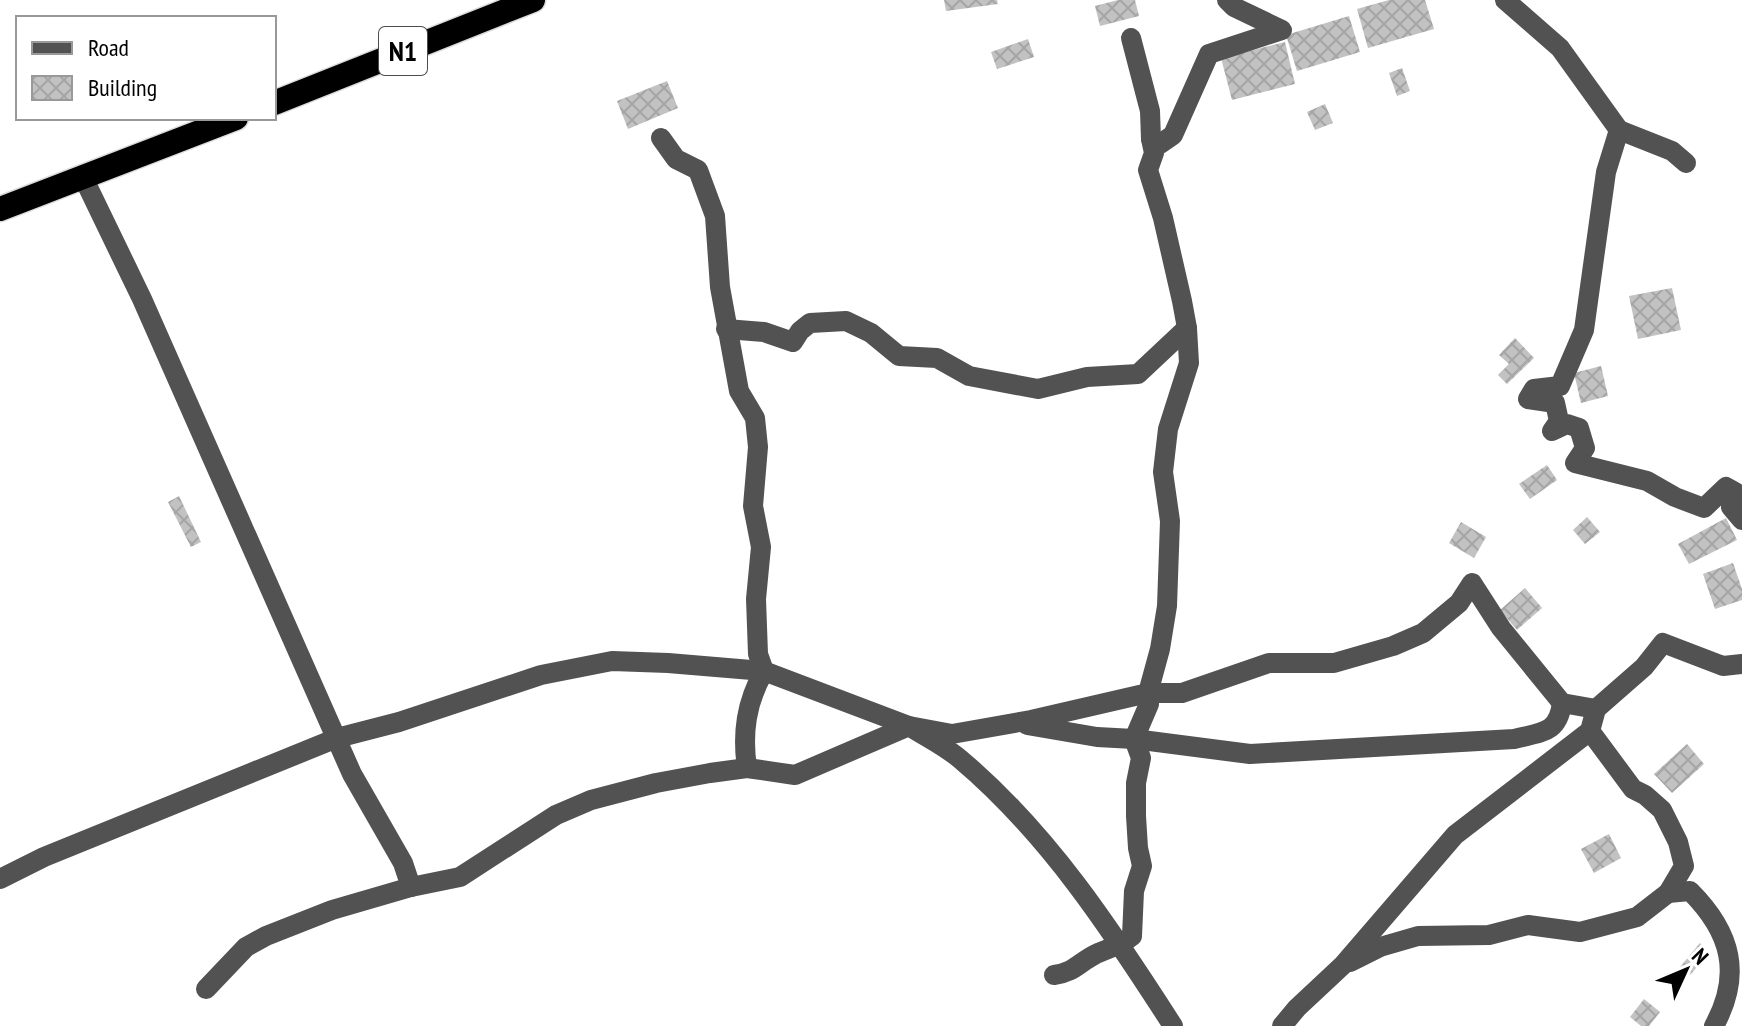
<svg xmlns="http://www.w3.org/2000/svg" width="1742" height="1026" font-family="'PT Sans Narrow',sans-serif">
  <defs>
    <pattern id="building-cross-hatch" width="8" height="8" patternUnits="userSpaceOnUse" patternTransform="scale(2)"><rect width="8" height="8" fill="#c2c2c2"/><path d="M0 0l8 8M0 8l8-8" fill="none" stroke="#a5a5a5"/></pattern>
  </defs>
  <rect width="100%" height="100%" fill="#fff"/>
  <g fill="url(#building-cross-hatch)">
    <path d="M944,0H997L998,4L946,11Z"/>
    <path d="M1118,0H1135L1139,16L1100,26L1095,6Z"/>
    <path d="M1389,0H1425L1434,29L1368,48L1357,9Z"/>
    <path d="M1349,16L1360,52L1297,71L1286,35Z"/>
    <path d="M1028,39L1034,57L997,69L991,52Z"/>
    <path d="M1285,42L1295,84L1232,100L1221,58Z"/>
    <path d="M1402,68L1410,91L1397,96L1389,73Z"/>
    <path d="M667,81L678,108L628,129L617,101Z"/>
    <path d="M1325,104L1333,123L1315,130L1307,112Z"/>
    <path d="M1672,288L1681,330L1638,339L1629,296Z"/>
    <path d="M1515,338L1534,358L1507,384L1498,375L1509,364L1499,355Z"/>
    <path d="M1601,366L1608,396L1581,403L1574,373Z"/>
    <path d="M1547,465L1557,480L1530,499L1519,484Z"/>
    <path d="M179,496L201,542L191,547L168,502Z"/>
    <path d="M1587,517L1600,532L1585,544L1573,530Z"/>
    <path d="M1726,518L1737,540L1689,564L1678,544Z"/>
    <path d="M1461,522L1486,537L1474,558L1449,543Z"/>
    <path d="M1733,563L1742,589V600L1715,609L1703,574Z"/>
    <path d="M1525,588L1542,608L1517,630L1500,610Z"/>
    <path d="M1687,744L1704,764L1672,793L1654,774Z"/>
    <path d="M1609,834L1621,858L1594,873L1581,849Z"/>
    <path d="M1700,943L1710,952L1690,975L1680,967Z"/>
    <path d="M1644,999L1660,1012L1649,1026H1641L1630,1017Z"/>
  </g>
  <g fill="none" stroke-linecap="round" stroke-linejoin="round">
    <g stroke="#dbdbdb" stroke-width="27">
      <g id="highway">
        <path d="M274,103L533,0"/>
        <path d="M0,209L236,118"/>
      </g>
    </g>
    <g stroke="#525252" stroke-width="20">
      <path d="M1505,0L1560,48L1619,130L1606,172L1584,330L1560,386L1534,389L1528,399L1555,403L1559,421L1552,431L1567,424L1579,428L1585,448L1575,463L1647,481L1675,497L1704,508L1726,487L1735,492L1731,507L1742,520"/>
      <path d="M1131,38L1150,111L1151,139"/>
      <path d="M1619,130L1672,151L1686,163"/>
      <path d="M661,138L676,159L698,170L715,216L720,287L739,391L755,418L758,447L753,506L761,547L756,599L758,654L764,671C746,703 742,733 747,768"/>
      <path d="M84,179L142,299L352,774L403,863L411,887"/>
      <path d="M726,329L764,332L793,342L800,331L810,323L846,321L871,333L899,356L937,358L969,376L1038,389L1087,377L1138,374L1187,328"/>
      <path d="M1027,725L1097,737L1134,739L1250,754L1514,739C1541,732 1558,734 1562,703"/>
      <path d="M0,879L44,857L337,738L399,722L541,675L612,661L668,663L764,671L909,726L952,734L1031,720L1148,693L1160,649L1167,606L1170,521L1163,472L1168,429L1189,363L1187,328L1182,301L1163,218L1148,170L1154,153L1151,139L1160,144L1173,135L1209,54L1282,30L1234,7L1227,0"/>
      <path d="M1668,893L1690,891C1732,933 1742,975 1714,1026"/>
      <path d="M1350,962L1380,947L1418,936L1489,935L1528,925L1580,932L1637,917L1668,893L1684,866L1678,842L1662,810L1645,795L1633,789L1590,731"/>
      <path d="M1054,975C1075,972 1078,963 1096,954C1109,948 1120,946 1132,936L1134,891L1142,866L1138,848L1136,816V783L1141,758L1134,739L1149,704L1148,693H1182L1269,663H1334L1393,646L1423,633L1459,603L1472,583L1501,628L1562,703L1596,709"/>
      <path d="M206,989L246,947L266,936L332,910L411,887L460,877L556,815L591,800L656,783L710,773L747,768L795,775L909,726C926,737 945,746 960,759C1048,833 1112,931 1173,1026"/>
      <path d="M1282,1026L1297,1008L1343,965L1455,835L1590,731L1596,709L1644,667L1663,643L1723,666L1742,664"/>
    </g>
    <use href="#highway" stroke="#000" stroke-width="24"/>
  </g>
  <g text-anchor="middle" stroke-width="8" stroke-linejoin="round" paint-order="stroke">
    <rect fill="#fff" stroke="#4c4c4c" stroke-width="2" x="379" y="27" width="48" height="48" rx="6"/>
    <g font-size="28" font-weight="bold" fill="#000">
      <text x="403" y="61">N1</text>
    </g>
  </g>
  <rect x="16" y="16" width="260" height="104" fill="#ffffff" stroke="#999999" stroke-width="2"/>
  <rect x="32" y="42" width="40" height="12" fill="#525252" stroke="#999999" stroke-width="2"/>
  <text x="88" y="56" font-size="24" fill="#000000">Road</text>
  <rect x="32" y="76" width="40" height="24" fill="url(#building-cross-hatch)" stroke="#999999" stroke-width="2"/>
  <text x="88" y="96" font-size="24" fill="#000000">Building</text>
  <g transform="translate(1686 970) rotate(46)" stroke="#ffffff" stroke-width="6" paint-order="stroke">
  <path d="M0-6L14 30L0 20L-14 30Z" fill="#000000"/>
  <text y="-12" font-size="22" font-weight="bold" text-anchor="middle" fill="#000000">N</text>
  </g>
</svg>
